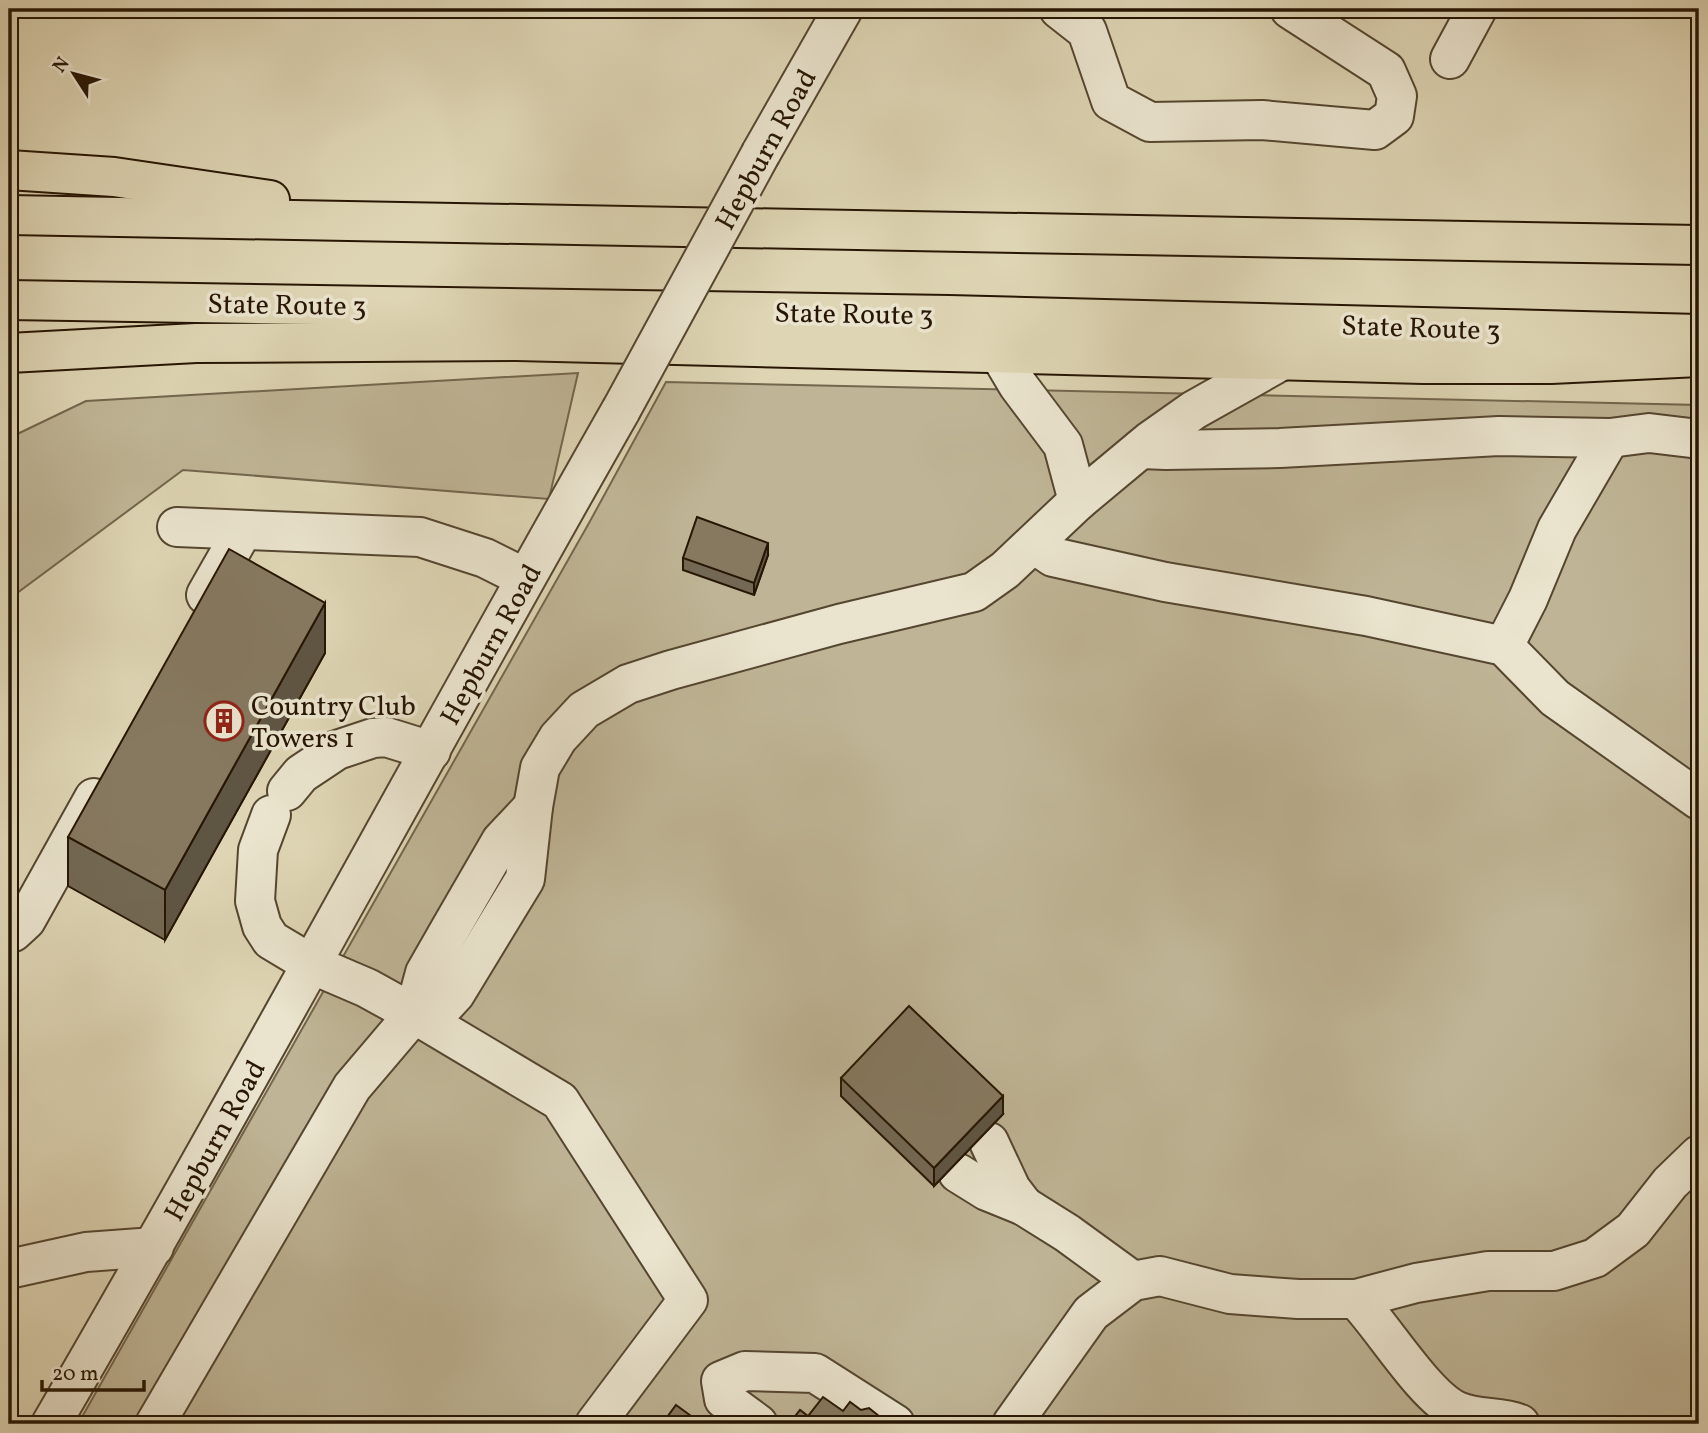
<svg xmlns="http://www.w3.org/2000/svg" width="1708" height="1433" font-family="Vollkorn,serif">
  <rect width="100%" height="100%" fill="#ded5b4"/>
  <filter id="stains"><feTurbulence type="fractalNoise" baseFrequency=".00286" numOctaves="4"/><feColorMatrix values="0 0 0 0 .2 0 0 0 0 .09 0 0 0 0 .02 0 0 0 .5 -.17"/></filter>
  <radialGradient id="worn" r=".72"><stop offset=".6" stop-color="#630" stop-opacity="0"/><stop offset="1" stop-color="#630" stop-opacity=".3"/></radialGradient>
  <g fill="#bfb596" stroke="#73664d" stroke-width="2">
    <path d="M578,373L549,499L183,470L9,599V438L86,401Z"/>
    <path d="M666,382L1699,405V1424H78L589,523Z"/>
  </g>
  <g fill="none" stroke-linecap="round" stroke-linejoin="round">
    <g stroke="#554630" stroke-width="42">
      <g id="minor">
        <path d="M1059,9L1087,31L1111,101L1150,122L1262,120L1375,130L1394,116L1397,96L1386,71L1290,9"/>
        <path d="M1450,59L1477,9"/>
        <path d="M761,153L843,9"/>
        <path d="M999,353L1018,385L1063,445L1078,501"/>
        <path d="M1141,449L1166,450L1280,448L1499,436L1610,438L1649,433L1699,439"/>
        <path d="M177,527L420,537L485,558L525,578"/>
        <path d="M1034,544L1053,557L1165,582L1366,616L1504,646L1555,698L1699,800"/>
        <path d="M206,595L243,530"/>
        <path d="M1504,646L1528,599L1557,529L1610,438"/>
        <path d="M287,791L301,774L337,750L373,738L386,737L431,751"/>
        <path d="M9,932H13L26,920L94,798"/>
        <path d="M414,1014L442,1008L455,994L525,879L533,807L540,768L558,738L584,710L628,684L671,670L839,624L974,592L1005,570L1078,501L1150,441L1194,410L1281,361"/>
        <path d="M414,1014L560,1101L688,1300L595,1424"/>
        <path d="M414,1014L425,973L449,931L501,841L533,807"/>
        <path d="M989,1142L1011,1189L1024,1206"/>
        <path d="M958,1173L987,1191L1024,1206L1067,1233L1133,1281"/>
        <path d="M9,1269L86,1252L154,1247"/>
        <path d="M1356,1299C1383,1327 1425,1397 1457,1411C1477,1420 1500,1416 1520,1424"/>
        <path d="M51,1424C246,1089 429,747 621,410"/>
        <path d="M155,1424L352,1087L414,1014L367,988L311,964L271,940L262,926L255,901L258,850L271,815"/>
        <path d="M758,1424L724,1399L721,1381L745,1371L815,1373L895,1424"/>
        <path d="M1012,1424L1091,1313L1133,1281L1160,1276L1230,1294L1298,1299H1356L1416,1283L1488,1271H1554L1595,1258L1633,1230L1670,1183L1699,1155"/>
      </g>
    </g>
    <g stroke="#271604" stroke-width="42">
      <g id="highway">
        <path d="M9,170L114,177L270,200"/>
        <path d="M9,215L1699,245"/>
        <path d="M9,300L949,315L1699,334"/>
        <path d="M9,353L196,343L517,341L1423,364H1551L1699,357"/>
      </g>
    </g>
    <use href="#minor" stroke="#eae4ce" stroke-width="38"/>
    <use href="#highway" stroke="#ded5b4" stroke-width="38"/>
    <g stroke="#554630" stroke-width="42" stroke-linecap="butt">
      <path id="minor-bridge" d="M621,410L761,153"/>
    </g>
    <use href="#minor-bridge" stroke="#eae4ce" stroke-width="38"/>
  </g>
  <g fill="#736853" stroke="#271604" stroke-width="2">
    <path d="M768,555L754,595L683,570V558Z"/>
    <path d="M325,653L165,940L68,886V837Z"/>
    <path d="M841,1078L1003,1114L934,1186L841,1096Z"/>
  </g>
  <g fill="#5e5543" stroke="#271604" stroke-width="2">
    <path d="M768,543V555L754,595V583Z"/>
    <path d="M325,603V653L165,940V890Z"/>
    <path d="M16,1077V1131L9,1145V1090Z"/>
    <path d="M1003,1096V1114L934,1186V1168Z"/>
  </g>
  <g fill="#867960" stroke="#271604" stroke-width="2">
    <path d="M697,517L768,543L754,583L683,558Z"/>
    <path d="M229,549L325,603L165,890L68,837Z"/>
    <path d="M909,1006L1003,1096L934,1168L841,1078Z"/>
    <path d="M9,1072L16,1077L9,1090Z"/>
    <path d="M823,1397L843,1411L850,1402L861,1410L869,1408L884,1420L885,1424H789L800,1410L808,1416Z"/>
    <path d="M676,1405L702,1424H662Z"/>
  </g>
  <defs>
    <g id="building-ring" transform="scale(2.0125)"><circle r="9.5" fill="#eae4ce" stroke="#8f2418" stroke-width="1.5"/><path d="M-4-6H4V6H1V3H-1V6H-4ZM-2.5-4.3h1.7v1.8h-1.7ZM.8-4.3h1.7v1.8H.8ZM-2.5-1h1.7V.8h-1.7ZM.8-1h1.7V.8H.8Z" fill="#8f2418"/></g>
  </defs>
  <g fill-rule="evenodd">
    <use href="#building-ring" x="224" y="721"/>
  </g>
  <g text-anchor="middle" stroke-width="7" stroke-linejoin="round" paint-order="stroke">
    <g font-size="28" fill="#271604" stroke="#eae4ce">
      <text transform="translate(765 149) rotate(-61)" y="10">Hepburn Road</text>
      <text transform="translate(287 304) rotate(1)" y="10">State Route 3</text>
      <text transform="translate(854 313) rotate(1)" y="10">State Route 3</text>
      <text transform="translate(1421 327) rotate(2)" y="10">State Route 3</text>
      <text transform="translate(490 644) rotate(-61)" y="10">Hepburn Road</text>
      <text transform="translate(214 1140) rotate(-61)" y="10">Hepburn Road</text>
    </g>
    <g font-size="28" fill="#271604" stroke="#eae4ce" text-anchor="start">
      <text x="251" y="715">Country Club<tspan x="251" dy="32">Towers 1</tspan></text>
    </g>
  </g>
  <rect width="1708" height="1433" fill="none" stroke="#ded5b4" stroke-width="35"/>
  <rect x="10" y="10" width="1687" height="1412" fill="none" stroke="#271604" stroke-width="3.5"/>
  <rect x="18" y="18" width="1673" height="1398" fill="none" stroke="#271604" stroke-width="2"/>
  <g transform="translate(74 74) rotate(306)" stroke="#eae4ce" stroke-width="5" paint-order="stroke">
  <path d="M0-5L12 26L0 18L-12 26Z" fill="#271604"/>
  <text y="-10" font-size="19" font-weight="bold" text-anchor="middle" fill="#271604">N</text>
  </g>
  <path d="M42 1380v10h102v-10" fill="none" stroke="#271604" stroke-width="3.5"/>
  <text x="52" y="1380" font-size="21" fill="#271604" stroke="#eae4ce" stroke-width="5" paint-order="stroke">20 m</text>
  <rect width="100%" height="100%" filter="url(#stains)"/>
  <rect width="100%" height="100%" fill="url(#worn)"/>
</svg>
